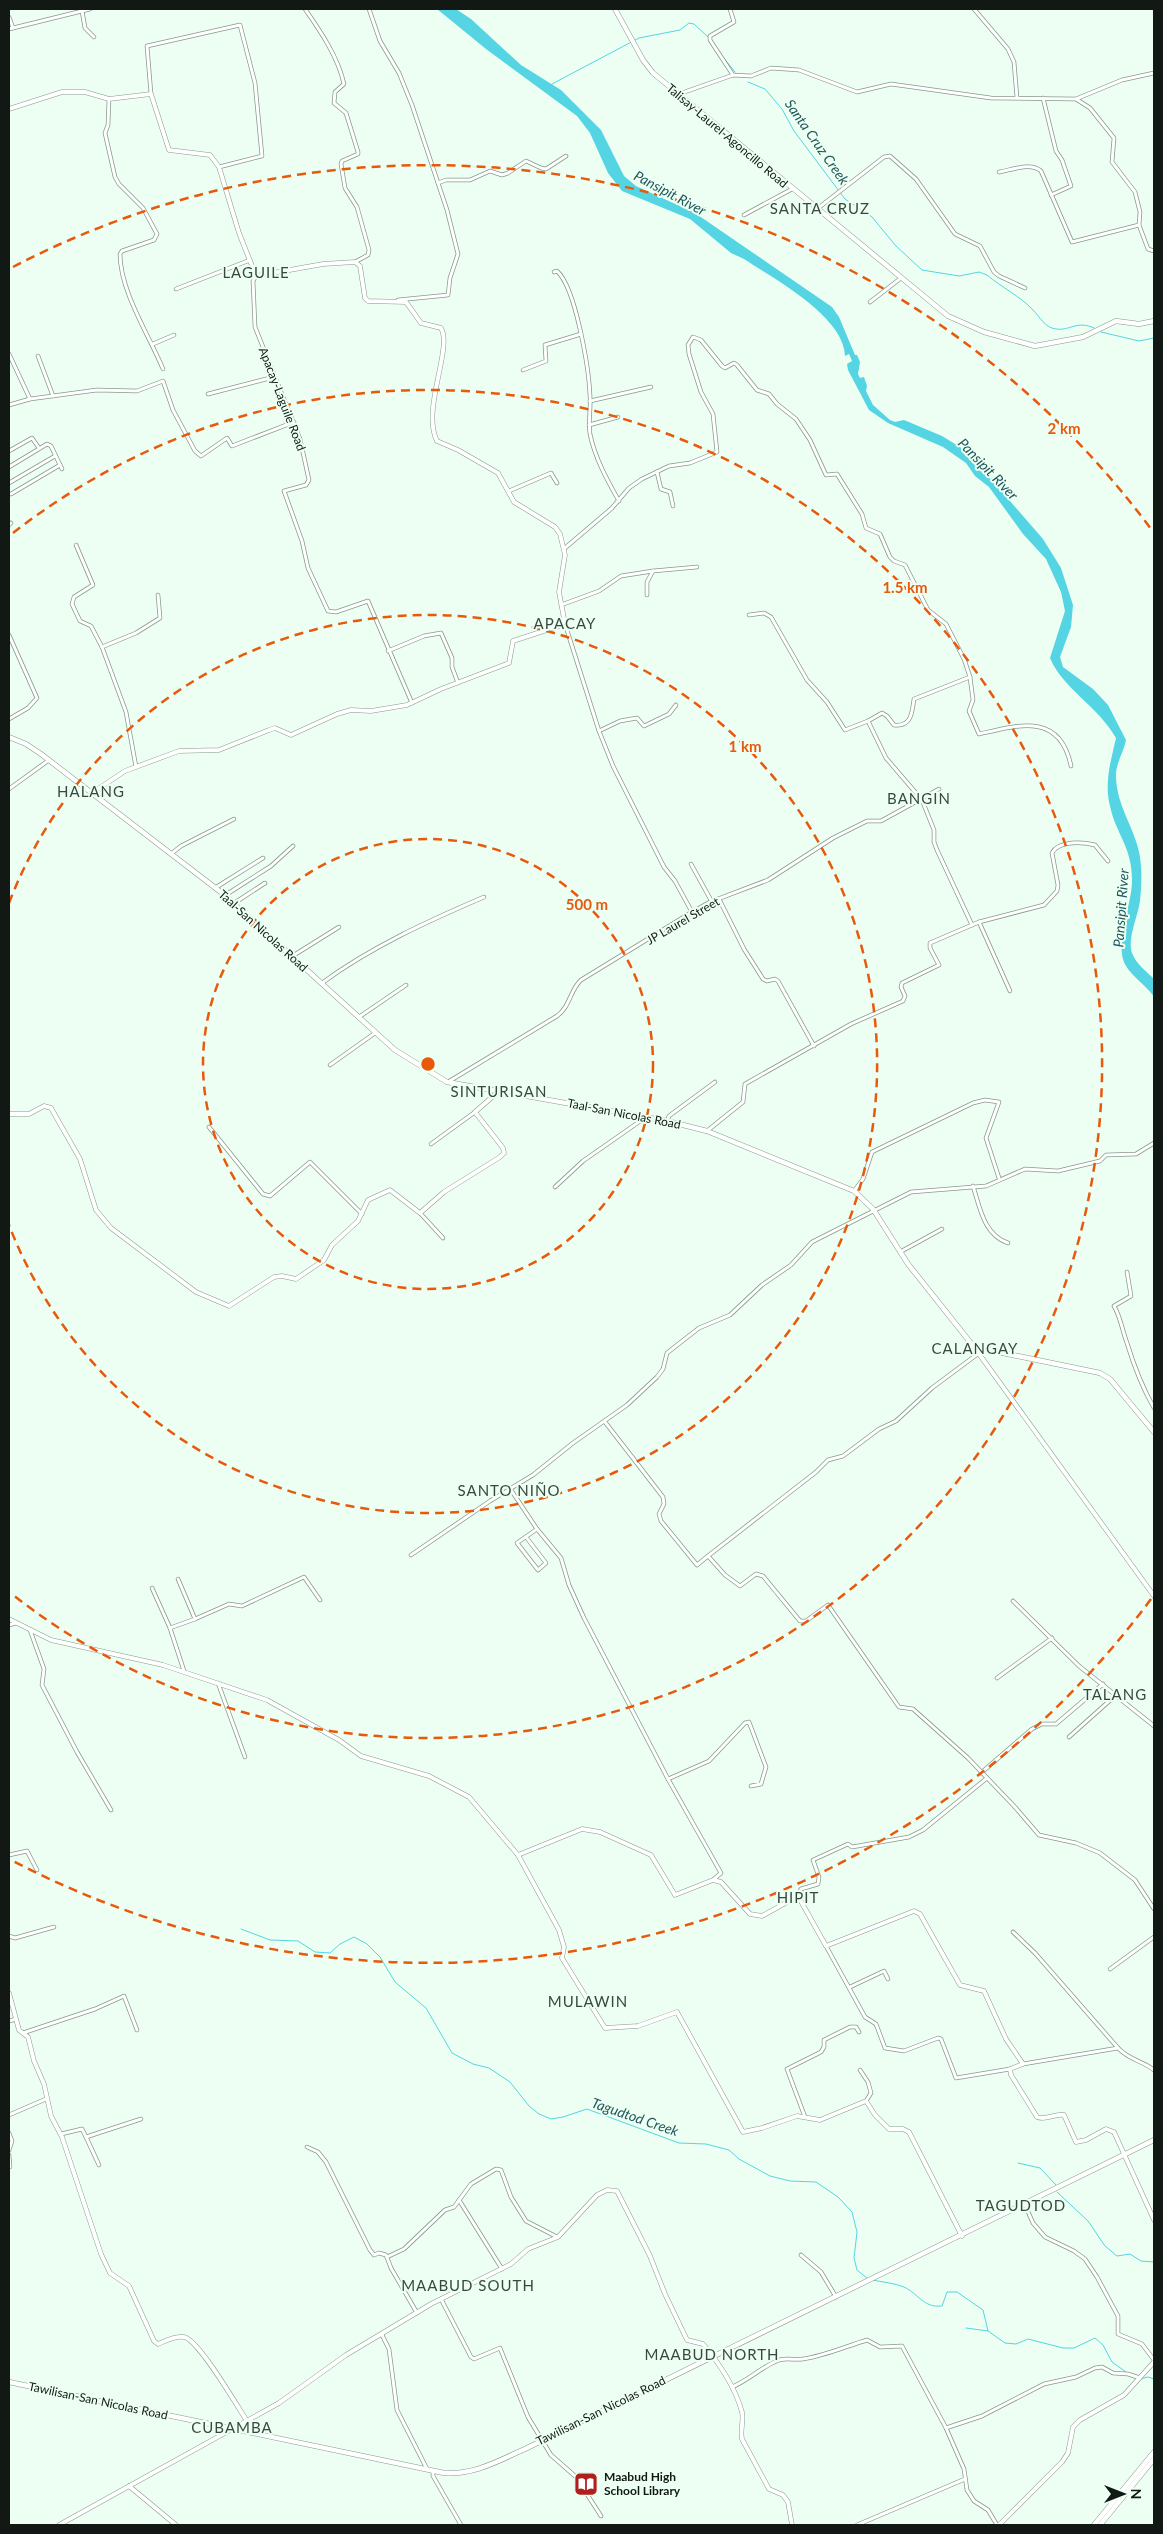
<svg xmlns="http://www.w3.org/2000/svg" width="1163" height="2534" font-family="Lato,sans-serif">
  <rect width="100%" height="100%" fill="#ecfff2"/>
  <path fill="#55d4e4" d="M437,9H456L471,19L521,65L561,90L601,130L624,176L636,186L695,213L832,307L839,317L855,355H857L860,362L858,374L860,378L864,377L867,386L866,391L873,405L890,420L895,422L904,420L942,436L960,447L983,470L1043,539L1061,568L1073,605L1071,627L1060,657L1063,667L1093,689L1108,705L1126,740C1124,751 1117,761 1116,773C1115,809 1140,832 1141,867C1142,878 1141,890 1140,901C1138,916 1127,939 1132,953C1136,964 1147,972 1154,979V997C1146,984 1127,974 1123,959C1117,938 1131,905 1132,883C1133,847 1116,835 1110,806C1104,783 1111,760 1116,738C1098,706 1063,689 1050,658L1065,611L1061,592L1046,559L1023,534L989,487L975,476L966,463L943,447L888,423L869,410L848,370L847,364L852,361L849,354L845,356C844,316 774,279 744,259L731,253L690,219L622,191L608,173L590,133L577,116L486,49Z"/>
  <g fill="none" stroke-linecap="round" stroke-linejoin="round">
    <g stroke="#55d4e4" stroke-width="1">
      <path d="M723,57L735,72"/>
      <path d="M748,82L765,89L782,109L794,131L845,199L872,217L896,246L922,270L959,276L979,272L987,275C1001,287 1020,296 1033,310C1040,317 1045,328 1056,329C1070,331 1077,320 1094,328"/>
      <path d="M552,84L639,38L680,30L689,23L694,24L708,37"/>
      <path d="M1101,332L1139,341L1154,338"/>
      <path d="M241,1929L270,1940L298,1941L315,1952L330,1953L340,1944L354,1937L367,1944L380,1957L395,1982L426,2008L452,2053L473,2064L489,2068L510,2082L529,2106L539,2114L551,2119L563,2117L587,2109L679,2143L706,2144L729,2150L739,2159L770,2176L790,2181L816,2182L838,2197L852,2212L857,2232L854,2258L857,2270L868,2279"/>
      <path d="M1018,2163L1040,2168L1056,2185"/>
      <path d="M1057,2192L1088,2221L1105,2246L1117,2256L1130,2254L1141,2261L1154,2262"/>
      <path d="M872,2280C882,2282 894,2283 904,2287C919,2294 923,2308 942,2306L947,2292H957L983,2310L988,2331L1005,2343L1016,2344L1028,2339L1063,2348H1074L1095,2338L1103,2345L1112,2362L1126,2372"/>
      <path d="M966,2328L988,2331"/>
      <path d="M1140,2379L1148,2377L1154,2379"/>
    </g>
    <g stroke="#88998d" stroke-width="4.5">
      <g id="minor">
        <path d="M305,9C321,32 338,57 344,84L335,92L334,103L346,113L358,152V154L342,161L341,164L345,188L357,207L369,250L368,255L355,262"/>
        <path d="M369,9L380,41L399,73L412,105L447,210L458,254L450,278L448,295L398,300"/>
        <path d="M730,9L734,22L710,36V40L733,75"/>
        <path d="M974,9L1008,49L1014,62L1017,98"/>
        <path d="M82,11L90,9"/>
        <path d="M9,17L13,28"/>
        <path d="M9,29L82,11L85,28L94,37"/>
        <path d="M151,94L147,46L240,25L255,83L262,156L219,167"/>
        <path d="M679,94L733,75L751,76L771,68L799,70L857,92L891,84L991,98L1076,99L1122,80L1154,73"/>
        <path d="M1043,98L1056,151L1062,160L1071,186L1051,195"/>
        <path d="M109,99L108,125L105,133L115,177L119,184L143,208L157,234L154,240L122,251L120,254C120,291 149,335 163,369"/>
        <path d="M1076,99L1090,108L1114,138L1112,162L1135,192L1140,212L1139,225L1148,249L1154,251"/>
        <path d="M999,172C1011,170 1031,162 1041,171L1072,242L1139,225"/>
        <path d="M438,183L446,180H470L490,171L502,175L508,173L526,161L541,168L546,169L566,156"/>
        <path d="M817,209L884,157L890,156L916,179L955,234L980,246L994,272L999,276L1025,288"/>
        <path d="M744,215L792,189"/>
        <path d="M554,272L557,271C576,288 589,370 590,396C591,409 588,422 590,434C595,458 607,480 619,501"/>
        <path d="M256,276L253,281L255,327L300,439L309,480L306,485L284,491L302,541L308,568L328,611L336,612L368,601L412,703"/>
        <path d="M176,289L250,260"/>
        <path d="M870,302L901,278"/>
        <path d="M153,344L174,335"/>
        <path d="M9,354L30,399"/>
        <path d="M38,356L53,396"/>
        <path d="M523,370L546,361L545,345L581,334"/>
        <path d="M208,394L274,377"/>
        <path d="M590,401L651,387"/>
        <path d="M9,405L30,399L97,390L137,391L163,381L173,410L195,451L201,456L227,438L232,446L294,422"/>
        <path d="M589,425L618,417"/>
        <path d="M9,451L32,438L39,448"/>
        <path d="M9,467L47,444L51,446L62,469"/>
        <path d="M657,472L661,489L670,492L673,506"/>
        <path d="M9,483L55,456"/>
        <path d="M509,491L551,473L557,483"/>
        <path d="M11,494L60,465"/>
        <path d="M9,525L11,523"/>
        <path d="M76,545L93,585L74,597L72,604L80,621L91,626L102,647"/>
        <path d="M565,548L612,508L629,488L642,479L669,466L690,463L717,452L713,414L701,392L689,354L688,345L693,337L701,340L722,366L725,368L734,363L737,365L757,390L769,394L777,404L796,419L810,440L826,475L837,474L862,514L866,528L880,534L890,557L894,561L905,565L928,610L946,624L964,659L970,677L914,699C912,712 912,727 894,725L887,716L882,713L868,721L886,758L922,800L934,830V842L937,850L972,925"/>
        <path d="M653,571L697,567"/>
        <path d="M561,605L599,591L621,576L653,571L647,582V595"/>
        <path d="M749,615L764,613L771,617L807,680L827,702L845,730L868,721"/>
        <path d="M565,624L599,731L620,721L637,718L644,726L669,714L676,705"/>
        <path d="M9,635L37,698L28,708L9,719"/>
        <path d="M388,651L424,636L441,633L452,658V667L458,683"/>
        <path d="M970,677L973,700L969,711L979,734C1018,725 1060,712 1071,766"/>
        <path d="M599,731L613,766L664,867L675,881L692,912"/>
        <path d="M136,767L126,712L102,647L136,633L160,618L158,595"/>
        <path d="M9,789L49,760"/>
        <path d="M171,854L181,846L234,819"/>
        <path d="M691,864L712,902"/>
        <path d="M215,888L263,858"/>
        <path d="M224,896L271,866L293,846"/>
        <path d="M719,899L744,949L763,979L767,981L775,979L778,981L814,1046"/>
        <path d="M233,904L265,883"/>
        <path d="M979,922L1010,991"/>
        <path d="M291,957L339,927"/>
        <path d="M322,983C371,947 428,921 484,897"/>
        <path d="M359,1017L406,985"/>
        <path d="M330,1065L375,1033"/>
        <path d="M448,1082L557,1016C570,1007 570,990 581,980L692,912L710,902L768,880L833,838L867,821H881L939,789"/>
        <path d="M667,1121L669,1116L715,1082"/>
        <path d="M209,1127L263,1194L270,1196L310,1162L362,1214"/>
        <path d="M707,1131L743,1102L745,1084L851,1024L903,1001L905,996L901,987L902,983L939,965L930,948V943L979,922L1044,905L1057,891L1058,885L1052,853C1059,840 1083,842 1095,845L1108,861"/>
        <path d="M431,1144L475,1112"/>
        <path d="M973,1186C980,1208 984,1235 1008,1243"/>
        <path d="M555,1187L583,1161L646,1117"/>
        <path d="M854,1191L863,1179L872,1152L973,1103L985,1100L999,1102L986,1138L999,1178"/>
        <path d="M420,1213L443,1238"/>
        <path d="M900,1252L942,1229"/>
        <path d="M1127,1272L1131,1296L1114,1306C1121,1318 1122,1330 1127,1343C1134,1366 1142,1387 1154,1408"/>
        <path d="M605,1422L663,1497L664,1504L659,1514L661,1521L697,1565L708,1556L725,1575L740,1586L756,1574L763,1576L800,1621H806L828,1605L899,1707L913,1709L968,1758L1014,1806L1039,1835L1076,1843L1100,1853L1135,1880L1154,1909"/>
        <path d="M511,1490L537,1529L561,1558L569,1585L584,1618L668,1779L709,1761L745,1723L749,1722L766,1767L761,1784L751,1786"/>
        <path d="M526,1537L546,1563L538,1570L517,1543L537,1529"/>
        <path d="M411,1555L490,1501L533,1475L573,1443L627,1405L657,1377L663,1369L667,1353L699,1328L730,1315L762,1285L791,1265L812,1242L911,1192L986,1186L1025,1169L1058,1171L1100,1161L1106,1155L1136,1154L1154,1143"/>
        <path d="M708,1556L816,1472L828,1460L843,1456L879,1429L896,1421L932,1388L983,1350"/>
        <path d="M152,1588L170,1628L184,1671"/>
        <path d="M1013,1601L1079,1666L1154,1726"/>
        <path d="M195,1619L229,1604L242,1606L304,1577L320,1600"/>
        <path d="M9,1625L16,1623"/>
        <path d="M170,1628L195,1619L178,1579"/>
        <path d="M30,1630L44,1669L42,1685L77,1752L111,1810"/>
        <path d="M997,1678L1052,1638"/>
        <path d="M218,1683L245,1757"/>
        <path d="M1069,1737L1116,1695"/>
        <path d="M981,1773L1032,1729L1042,1724H1056L1103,1684"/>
        <path d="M668,1779L721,1873L713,1880"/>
        <path d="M9,1855L27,1851L37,1870"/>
        <path d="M798,1896L801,1889L818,1884L819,1877L813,1860L848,1844L852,1847L909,1837L923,1830L987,1778"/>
        <path d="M1013,1932L1035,1953L1118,2048"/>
        <path d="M9,1936L15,1938L54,1927"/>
        <path d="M826,1946L865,2017L876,2024L885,2048L904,2051L938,2038L941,2039L956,2078L1010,2069"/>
        <path d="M1110,1969L1154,1937"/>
        <path d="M850,1987L884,1971L888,1979"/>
        <path d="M9,2021L16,2019"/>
        <path d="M23,2033L95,2009L124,1996L137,2030"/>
        <path d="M1023,2064L1118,2048C1129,2060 1143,2061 1154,2070"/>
        <path d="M860,2070L868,2082L871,2093L866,2101"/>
        <path d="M9,2115L46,2099"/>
        <path d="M805,2117L787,2069L821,2052L824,2047V2040L850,2027H856L859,2032"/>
        <path d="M9,2133L12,2141L9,2150"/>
        <path d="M61,2134L82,2129L86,2137L141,2119"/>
        <path d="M86,2137L99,2165"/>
        <path d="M307,2147L318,2152L326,2162L370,2250L374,2255L379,2253L386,2255L391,2268L417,2313"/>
        <path d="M9,2155L10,2167"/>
        <path d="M459,2200L502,2269"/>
        <path d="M1025,2205L1033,2223L1045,2237L1074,2251L1085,2259L1097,2277L1118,2316V2334L1142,2344L1154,2360"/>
        <path d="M801,2255L821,2272L836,2297"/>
        <path d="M387,2257L404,2249L445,2210L454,2207L471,2184L496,2169L501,2170L511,2197L526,2221L557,2237"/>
        <path d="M441,2299L471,2357L474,2359L500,2348L528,2417L551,2455L576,2477L601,2516"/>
        <path d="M382,2335L389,2349L397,2410L427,2469"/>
        <path d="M732,2387C749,2380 761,2367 779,2360C787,2358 795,2360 803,2359C824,2356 847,2346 867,2340L880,2347L902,2346L946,2428L982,2416L1044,2384L1076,2377L1095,2368L1102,2367L1113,2373L1128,2374L1140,2378"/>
        <path d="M946,2428L964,2469L967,2490L974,2501L988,2510L997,2525"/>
        <path d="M433,2471V2476L461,2525"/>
        <path d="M857,2525L965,2479"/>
      </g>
    </g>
    <g stroke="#88998d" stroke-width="5">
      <g id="tertiary">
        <path d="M9,109L62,92H85L109,99L151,94L169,150L210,155L219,167L239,233L256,276L323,264L355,262L360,266L365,298L368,301L406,302L421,323L441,328C453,348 421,410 437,441L458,450L498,473L514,502L555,527L560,534L565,555L559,592L565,624L513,641L509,663L441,689L407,705L371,711L351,710L337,714L291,735L275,728L269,730L219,750L179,751L125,771L92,793"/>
        <path d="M9,1114H29L44,1106L51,1108L80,1159L96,1210L111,1228L196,1292L229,1306L274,1277L282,1276L296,1279L324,1260L332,1245L358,1221L368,1200L390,1190L420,1213L444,1192L500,1157L504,1153L503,1148L475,1112L499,1091"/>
        <path d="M974,1347L1154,1596"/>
        <path d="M9,1619L51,1640L163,1665L267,1700L339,1740L361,1756L429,1776L469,1797L518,1855L559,1930L564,1947L562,1958L605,2028L638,2026L677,2012L743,2132L762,2128L797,2116L820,2120L866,2101L875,2115L889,2129H903L909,2132L962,2236"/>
        <path d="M518,1855L582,1829L600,1832L651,1855L675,1895L713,1880L721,1882L750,1914L762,1916L798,1896L826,1946L914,1911L920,1914L960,1985L984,1991L1006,2039L1023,2064L1010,2069L1011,2075L1037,2117C1046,2121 1055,2113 1064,2115L1076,2142L1086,2140L1106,2129L1114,2132L1154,2220"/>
        <path d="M9,1993L19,2030L28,2037L34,2061L44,2084L51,2116L62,2137L101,2254L110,2273L129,2286L154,2341L158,2344C165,2341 177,2335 184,2337C199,2340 237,2406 247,2421"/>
        <path d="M129,2486L176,2525"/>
        <path d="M59,2525L279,2403L346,2355L431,2304L511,2264L528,2249L558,2237L597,2195L607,2190L617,2191L650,2256L665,2294L687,2340L703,2344C719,2363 735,2387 742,2412C744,2420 740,2430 742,2439L769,2489L783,2495L788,2502L792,2525"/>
        <path d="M999,2525L1062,2462L1068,2453L1073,2427L1080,2420L1124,2395L1154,2362"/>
      </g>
    </g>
    <g stroke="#88998d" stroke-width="5.5">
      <g id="secondary">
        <path d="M615,9L643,60L653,73L948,316L984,332L1035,346L1083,337L1116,321L1139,324L1154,321"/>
        <path d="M9,737L26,744L41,754L222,893L395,1050L447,1082L667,1121L707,1131L854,1191L873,1209L908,1264L974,1347L1100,1373L1110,1379L1154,1432"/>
        <path d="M9,2382L444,2473C474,2475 498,2461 525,2449L1154,2140"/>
        <path d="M1094,2525L1154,2452"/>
        <path d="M1100,2525L1154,2459"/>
      </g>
    </g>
    <use href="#minor" stroke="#fff" stroke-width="3"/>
    <use href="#tertiary" stroke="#fff" stroke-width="4"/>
    <use href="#secondary" stroke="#fff" stroke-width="4.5"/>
  </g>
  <g fill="none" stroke="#e8590c" stroke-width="2.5" stroke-dasharray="9 6">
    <circle cx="428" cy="1064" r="225"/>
    <path d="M9 903A449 449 0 1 1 9 1225"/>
    <path d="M13 533A674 674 0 1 1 13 1595"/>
    <path d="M1151 1599A899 899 0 0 1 13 1861M13 267A899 899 0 0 1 1151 529"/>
  </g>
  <defs>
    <g id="library-square" transform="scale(1.25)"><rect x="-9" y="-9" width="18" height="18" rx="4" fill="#af1f1d" stroke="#ecfff2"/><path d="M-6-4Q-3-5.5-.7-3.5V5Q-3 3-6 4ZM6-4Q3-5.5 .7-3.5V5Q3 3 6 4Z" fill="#fff"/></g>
  </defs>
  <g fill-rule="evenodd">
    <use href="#library-square" x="586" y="2484"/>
  </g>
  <g text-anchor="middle" stroke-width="4" stroke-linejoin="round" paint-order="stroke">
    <g font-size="12" fill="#121914" stroke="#ecfff2">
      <text transform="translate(727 136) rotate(40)" y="4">Talisay-Laurel-Agoncillo Road</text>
      <text transform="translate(282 399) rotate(69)" y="4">Apacay-Laguile Road</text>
      <text transform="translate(683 921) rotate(-30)" y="4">JP Laurel Street</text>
      <text transform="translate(263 931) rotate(42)" y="4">Taal-San Nicolas Road</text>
      <text transform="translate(624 1114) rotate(11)" y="4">Taal-San Nicolas Road</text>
      <text transform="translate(98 2401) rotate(12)" y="4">Tawilisan-San Nicolas Road</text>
      <text transform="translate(601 2411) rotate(-26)" y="4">Tawilisan-San Nicolas Road</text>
    </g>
    <g font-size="12" font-weight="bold" fill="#121914" stroke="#ecfff2" text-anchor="start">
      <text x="604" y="2481">Maabud High<tspan x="604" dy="14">School Library</tspan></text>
    </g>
    <g font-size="14" font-style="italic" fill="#21575e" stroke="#ecfff2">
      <text transform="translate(817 142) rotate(55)" y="5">Santa Cruz Creek</text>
      <text transform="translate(670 193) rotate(28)" y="5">Pansipit River</text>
      <text transform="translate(988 469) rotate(46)" y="5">Pansipit River</text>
      <text transform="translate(1121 908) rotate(-86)" y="5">Pansipit River</text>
      <text transform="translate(635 2117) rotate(19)" y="5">Tagudtod Creek</text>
    </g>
    <g font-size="15" letter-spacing="1" fill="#39483e" stroke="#ecfff2">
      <text x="820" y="214">SANTA CRUZ</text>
      <text x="256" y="278">LAGUILE</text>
      <text x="565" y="629">APACAY</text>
      <text x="91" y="797">HALANG</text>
      <text x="919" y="804">BANGIN</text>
      <text x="499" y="1097">SINTURISAN</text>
      <text x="975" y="1354">CALANGAY</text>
      <text x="509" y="1496">SANTO NIÑO</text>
      <text x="1115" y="1700">TALANG</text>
      <text x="798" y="1903">HIPIT</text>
      <text x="588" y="2007">MULAWIN</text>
      <text x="1021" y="2211">TAGUDTOD</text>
      <text x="468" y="2291">MAABUD SOUTH</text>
      <text x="712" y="2360">MAABUD NORTH</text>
      <text x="232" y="2433">CUBAMBA</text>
    </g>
  </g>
  <circle cx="428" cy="1064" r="8" fill="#e8590c" stroke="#ecfff2" stroke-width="2.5"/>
  <g font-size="15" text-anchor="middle" font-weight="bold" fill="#e8590c" stroke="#ecfff2" stroke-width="4" stroke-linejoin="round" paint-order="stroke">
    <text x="1064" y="434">2 km</text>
    <text x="905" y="593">1.5 km</text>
    <text x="745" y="752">1 km</text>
    <text x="587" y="910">500 m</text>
  </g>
  <rect width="1163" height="2534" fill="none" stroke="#121914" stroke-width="20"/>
  <g transform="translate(1123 2494) rotate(90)" stroke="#ecfff2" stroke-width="4" paint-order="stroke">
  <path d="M0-4L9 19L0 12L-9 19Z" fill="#121914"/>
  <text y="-8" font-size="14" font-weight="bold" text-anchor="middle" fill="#121914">N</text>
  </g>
</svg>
